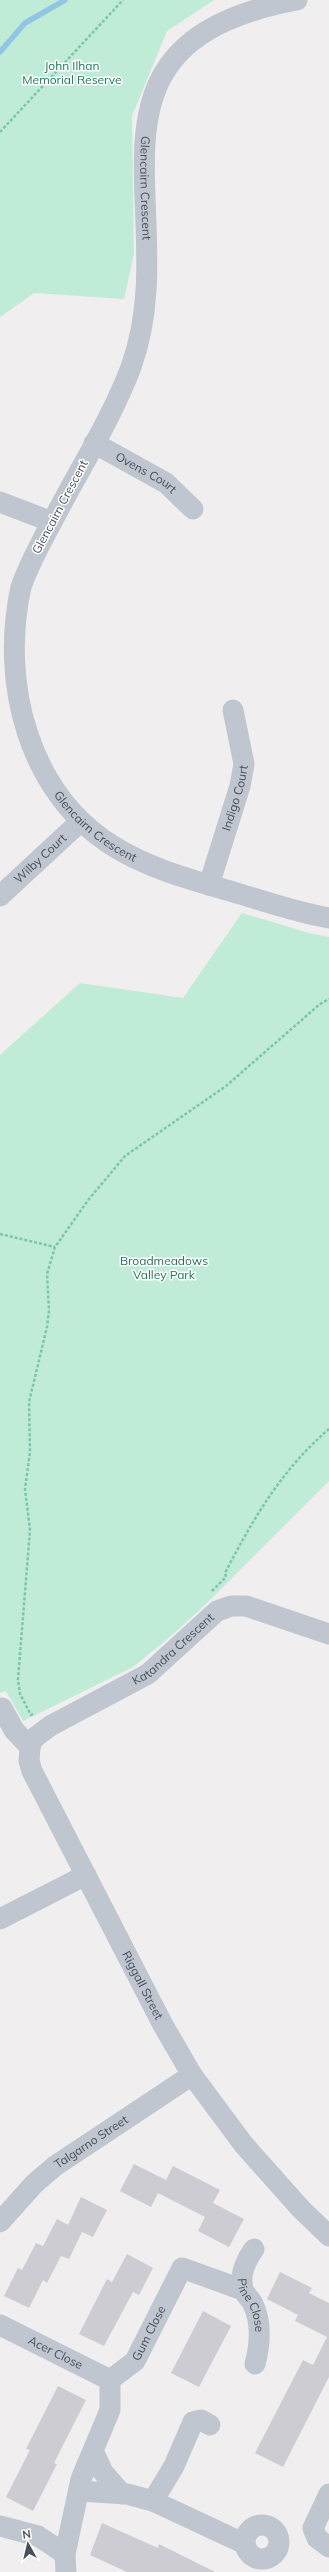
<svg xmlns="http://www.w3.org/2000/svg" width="329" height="2572" font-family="Mulish,sans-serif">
  <rect width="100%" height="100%" fill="#f0eeee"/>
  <g fill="#bfebd7">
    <path d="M0,0H214L167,31L132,116L134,254L124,299L34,293L0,317Z"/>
    <path d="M242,913L309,933L329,937V1481L206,1604L171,1636L133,1667L23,1721L6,1691L0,1693V1055L80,983L183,998Z"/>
  </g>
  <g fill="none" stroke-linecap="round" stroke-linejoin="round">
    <path stroke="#90c6e4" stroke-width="5.5" d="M0,52L25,23L65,0"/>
  </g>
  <g fill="#ccccd2">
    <path d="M134,2164L166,2180L173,2166L220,2190L213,2203L244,2219L229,2247L198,2231L205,2217L158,2193L151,2207L120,2191Z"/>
    <path d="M81,2197L107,2210L93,2237L82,2232L69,2259L61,2256L47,2283L43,2280L29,2308L4,2296L18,2268L22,2270L36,2243L43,2246L57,2219L68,2225Z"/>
    <path d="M127,2254L153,2268L139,2295L133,2292L104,2346L79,2334L107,2279L112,2282Z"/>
    <path d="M280,2272L312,2288L309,2293L329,2303V2377L283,2467L255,2453L303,2360L313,2365L327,2337L295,2321L298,2315L267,2299Z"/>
    <path d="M203,2311L231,2326L199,2387L171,2373Z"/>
    <path d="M58,2386L86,2400L54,2463L57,2464L33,2511L6,2497L30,2450L26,2449Z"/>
    <path d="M102,2523L158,2548L159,2544L215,2572H127L90,2555Z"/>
  </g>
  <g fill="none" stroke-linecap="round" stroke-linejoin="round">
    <g stroke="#7ac6ac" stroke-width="2.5" stroke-dasharray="3 2" stroke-linecap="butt">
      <path d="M0,132L123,0"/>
      <path d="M0,1234L55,1247"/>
      <path d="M212,1591L226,1577L225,1573C253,1519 282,1469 329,1429"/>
      <path d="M33,1714L31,1715L20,1694L18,1679L30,1530L25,1489L30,1452L29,1402L47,1327L49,1311L47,1274L55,1247L89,1199L125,1156L226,1086L320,1004L329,999"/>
    </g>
    <g stroke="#c0c6cf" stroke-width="21">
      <path id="s1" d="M297,0C57,44 187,214 131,367C111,420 79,470 53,520C41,542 29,564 21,587C0,682 28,793 113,846C151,870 197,881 240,894C269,903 299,913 329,918"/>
      <path id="s2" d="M94,443L166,483L193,509"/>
      <path d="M0,502L52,522"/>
      <path id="s3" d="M209,885L240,786L244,764L233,710"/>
      <path id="s4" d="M0,896L81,821"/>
      <path id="s5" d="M2,1708L14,1730L30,1747L29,1761L32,1771L163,2025L192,2075L244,2145L301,2209L329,2236"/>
      <path id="s6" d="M30,1747L33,1739L50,1726L148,1674L217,1611L231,1606H246L329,1634"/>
      <path d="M0,1919L86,1875"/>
      <path id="s7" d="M0,2222L34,2184L55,2166L192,2075"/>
      <path id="s8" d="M254,2249C246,2260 239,2274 243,2289C245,2295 251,2299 253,2304C262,2323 260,2345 255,2364"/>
      <path id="s9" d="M0,2325L110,2380"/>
      <path d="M93,2451L103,2472L122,2494"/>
      <path d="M79,2491L127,2494L153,2501L245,2544"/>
      <path d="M329,2494L313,2528L317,2538L329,2547"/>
      <path d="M153,2501L174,2466L193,2422L201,2420L210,2425"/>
      <circle cx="262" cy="2542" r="17"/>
      <path d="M0,2526L38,2536L65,2554"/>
      <path id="s10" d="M66,2572L65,2554L81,2479L110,2410V2380L135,2361L182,2268L243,2290"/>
    </g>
  </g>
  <g text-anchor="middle" stroke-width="3" stroke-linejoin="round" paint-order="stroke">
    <g font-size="12" fill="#1e7557" stroke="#fff">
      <text x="72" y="70">John Ilhan<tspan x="72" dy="14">Memorial Reserve</tspan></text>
      <text x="164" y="1265">Broadmeadows<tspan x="164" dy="14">Valley Park</tspan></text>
    </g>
    <g font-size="12" fill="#484e5a" stroke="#fff">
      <text dy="4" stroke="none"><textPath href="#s1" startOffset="275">Glencairn Crescent</textPath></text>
      <text dy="4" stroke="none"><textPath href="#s2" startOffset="60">Ovens Court</textPath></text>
      <text transform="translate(60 507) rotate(-62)" y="4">Glencairn Crescent</text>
      <text dy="4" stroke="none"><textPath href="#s3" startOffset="91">Indigo Court</textPath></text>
      <text dy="4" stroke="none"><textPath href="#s1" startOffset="968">Glencairn Crescent</textPath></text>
      <text dy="4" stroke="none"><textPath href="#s4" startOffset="55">Wilby Court</textPath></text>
      <text dy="4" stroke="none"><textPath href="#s6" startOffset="176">Katandra Crescent</textPath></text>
      <text dy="4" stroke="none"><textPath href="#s5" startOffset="314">Riggall Street</textPath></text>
      <text dy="4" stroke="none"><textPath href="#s7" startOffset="122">Talgarno Street</textPath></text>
      <text dy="4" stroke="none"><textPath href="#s8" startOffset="61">Pine Close</textPath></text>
      <text dy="4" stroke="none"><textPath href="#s10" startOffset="262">Gum Close</textPath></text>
      <text dy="4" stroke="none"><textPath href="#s9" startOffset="62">Acer Close</textPath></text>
    </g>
  </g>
  <g transform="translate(28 2544) rotate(352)" stroke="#ffffff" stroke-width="3" paint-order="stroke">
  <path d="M0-3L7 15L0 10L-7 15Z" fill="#484e5a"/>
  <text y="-6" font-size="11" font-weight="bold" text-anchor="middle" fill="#484e5a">N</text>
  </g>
</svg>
